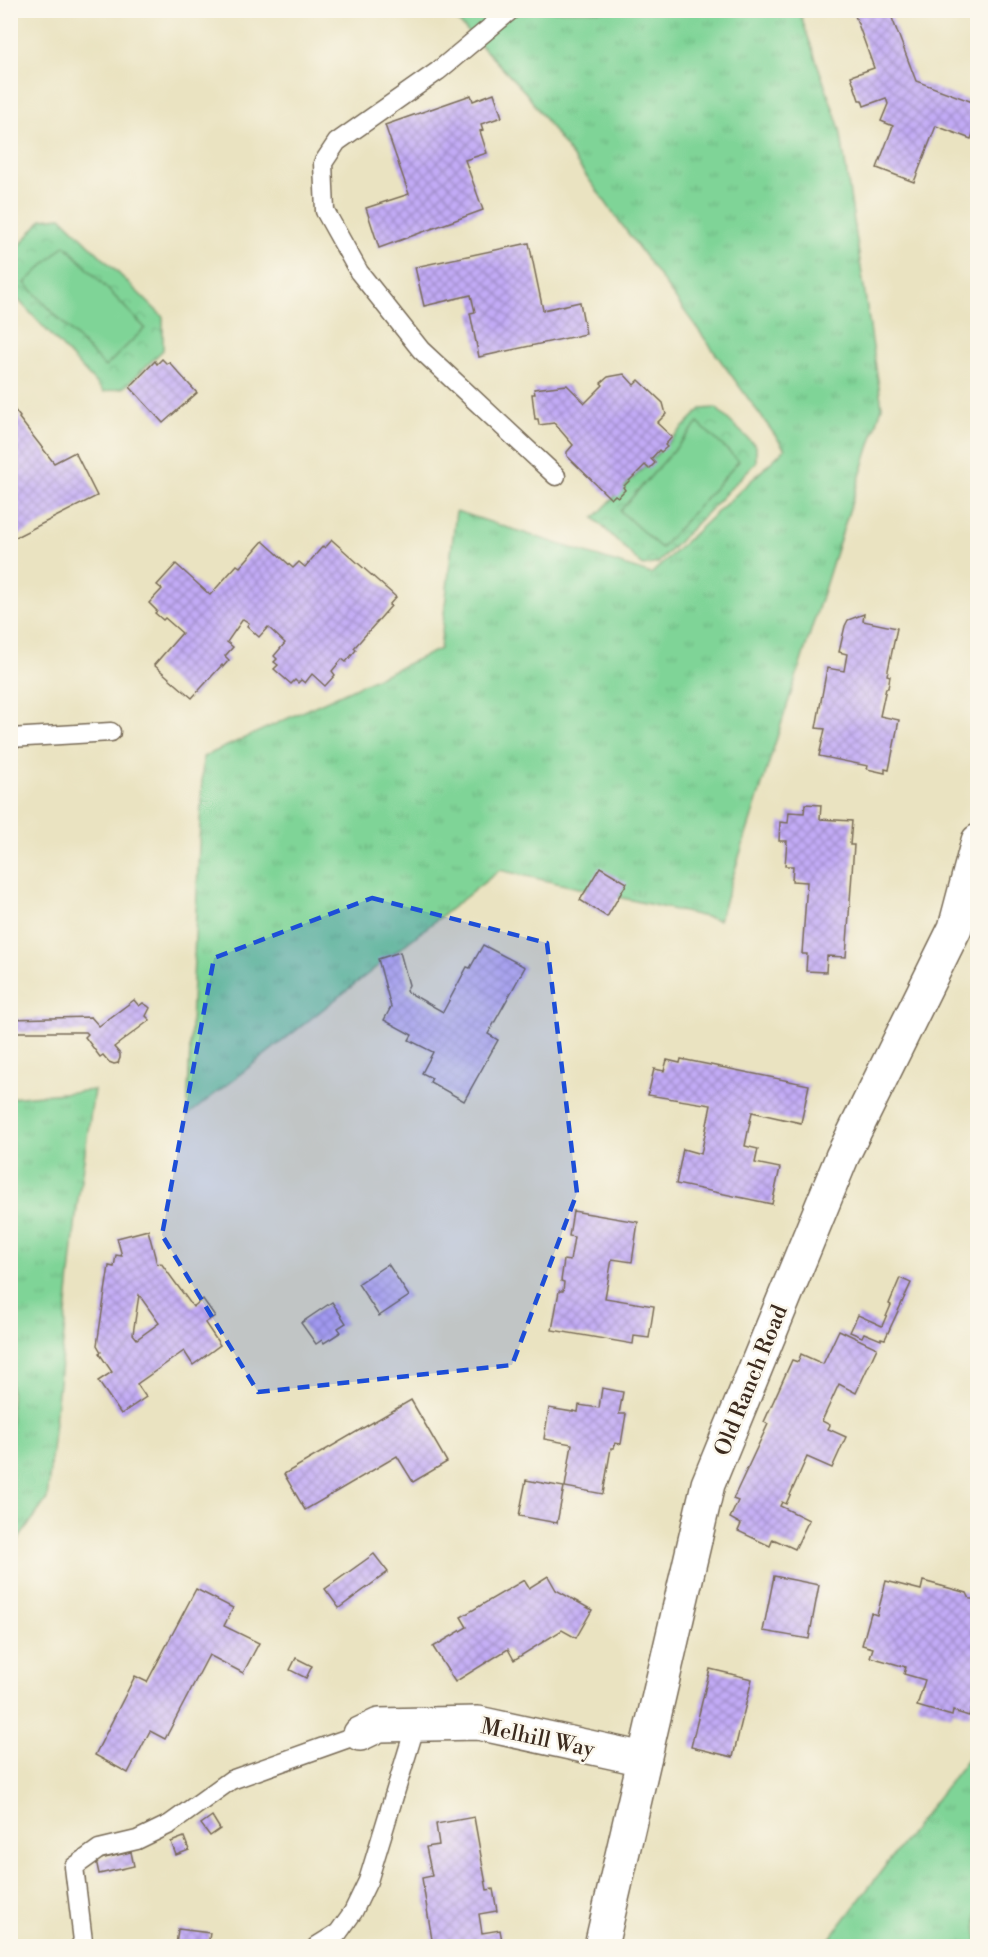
<svg xmlns="http://www.w3.org/2000/svg" width="988" height="1957" font-family="'Libre Bodoni',serif">
  <defs>
    <pattern id="grass-tufts" width="24" height="20" patternUnits="userSpaceOnUse" patternTransform="scale(1.5)"><rect width="24" height="20" fill="#7fd497"/><path d="M3 7l-1-3M5 7V3M7 7l1-3M15 17l-1-3M17 17v-4M19 17l1-3" fill="none" stroke="#6fb682"/></pattern>
    <pattern id="park-crowns" width="20" height="18" patternUnits="userSpaceOnUse" patternTransform="scale(1.5)"><rect width="20" height="18" fill="#7fd497"/><path d="M2 6a3 3 0 1 1 6 0M12 15a3 3 0 1 1 6 0" fill="none" stroke="#6fb682"/></pattern>
    <pattern id="building-cross-hatch" width="8" height="8" patternUnits="userSpaceOnUse" patternTransform="scale(1.5)"><rect width="8" height="8" fill="#c2abf6"/><path d="M0 0l8 8M0 8l8-8" fill="none" stroke="#9f8bc7"/></pattern>
  </defs>
  <rect width="100%" height="100%" fill="#fbf7ec"/>
  <filter id="ink" filterUnits="userSpaceOnUse"><feTurbulence type="fractalNoise" baseFrequency=".0167" numOctaves="2"/><feDisplacementMap in="SourceGraphic" scale="12" xChannelSelector="R" yChannelSelector="G"/><feConvolveMatrix kernelMatrix="1 2 1 2 8 2 1 2 1" color-interpolation-filters="sRGB"/></filter>
  <filter id="wash" filterUnits="userSpaceOnUse"><feTurbulence type="fractalNoise" baseFrequency=".008" numOctaves="4" result="noise"/><feDisplacementMap in="SourceGraphic" scale="24" xChannelSelector="R" yChannelSelector="G"/><feGaussianBlur stdDeviation="1.35" result="paint"/><feColorMatrix in="noise" values="0 0 0 0 0 0 0 0 0 0 0 0 0 0 0 0 0 1.4 0 .05"/><feComposite in="paint" operator="in"/></filter>
  <g filter="url(#wash)">
    <rect width="100%" height="100%" fill="#eae3c1"/>
    <g fill="url(#grass-tufts)" stroke="#5d7f5a" stroke-width="1.5">
      <path d="M448,11H799L840,129L882,407L719,920L500,870L187,1116L203,757L440,649L456,511L651,574L785,449L526,93Z"/>
      <path d="M94,1090L77,1207L47,1499L11,1550V1098Z"/>
      <path d="M977,1746V1946H824Z"/>
    </g>
    <g fill="url(#park-crowns)" stroke="#5d7f5a" stroke-width="1.5">
      <path d="M61,217L163,317V350L125,387L104,392L11,292V256L42,219Z"/>
      <path d="M716,408L756,446V462L658,563L643,566L594,518L701,409Z"/>
    </g>
    <g fill="#7fd497" stroke="#5d7f5a" stroke-width="1.5">
      <path d="M65,245L145,328L105,367L25,283Z"/>
      <path d="M698,423L739,461L661,548L620,511Z"/>
    </g>
    <g id="blocks">
      <g fill="url(#building-cross-hatch)" fill-rule="evenodd">
        <path d="M853,10H889L916,81L978,104V121L971,139L936,126L914,182L877,168L893,126L881,121L888,104L886,98L864,106L862,100H859L851,76L874,68Z"/>
        <path d="M494,93L502,117L481,124L483,130L480,131L487,153L465,160L483,210L379,248L366,208L409,194L385,125L471,95L473,101Z"/>
        <path d="M529,243L543,310L580,302L586,334L479,357L470,313L475,312L471,295L424,306L415,267Z"/>
        <path d="M162,359L167,364L169,362L197,393L163,423L130,387L155,361L157,364Z"/>
        <path d="M624,374L634,385L639,380L663,403L666,414L657,423L672,437L665,445L667,447L661,452L659,450L651,459L655,463L649,469L645,465L623,487L625,490L618,497L615,495L611,499L567,456V452L573,445L554,423L539,425L538,419H535L532,394H535L534,389L567,385L585,403L603,385L601,383L608,377Z"/>
        <path d="M10,404L20,417L19,418L54,463L75,452L97,496L10,540Z"/>
        <path d="M332,540L396,597L389,605L391,606L354,648L356,650L346,662L342,659L332,671L335,675L325,686L312,674L305,683L301,680L298,683L295,680L291,684L274,669L278,665L274,662L277,659L274,656L285,643L268,627L259,637L247,626L249,623L243,619L227,642L233,647L225,656L229,660L223,667L222,665L192,698L154,665L182,633L165,618L163,620L155,613L157,611L149,603L162,589L157,585L176,564L210,595L237,565L240,567L263,541L293,568L299,562L305,567L323,546L325,548Z"/>
        <path d="M864,614L863,621L897,628L887,675L890,676L888,688H886L880,716L899,720L889,770L885,769V773L867,769L868,766L819,756L825,729L816,728L827,668L844,671L847,654L839,652L845,626L848,620Z"/>
        <path d="M805,804L821,805L820,819L852,821L850,845H854L846,957L827,956L826,972L806,971L807,954H802L807,882L792,881L793,866H785L787,841H779L780,822L788,823L789,812L804,813Z"/>
        <path d="M600,867L627,883L607,917L580,900Z"/>
        <path d="M483,945L525,967L488,1034L498,1040L464,1101L430,1082L432,1078L422,1073L433,1052L409,1040L412,1035L384,1020L391,1007L378,959L400,952L409,985L406,991L443,1012L467,967L470,968Z"/>
        <path d="M134,1000L139,1006L143,1003L148,1006L150,1008L146,1016L150,1020L114,1047L120,1054V1058L118,1063L114,1064L109,1062L103,1055L100,1057L85,1037L88,1034L86,1032H10V1019L91,1017L99,1026Z"/>
        <path d="M681,1059L809,1085L801,1123L752,1112L745,1146L758,1149L755,1163L780,1168L772,1204L676,1184L683,1149L701,1154L711,1105L648,1095L654,1069L664,1071L667,1060L680,1063Z"/>
        <path d="M573,1211L638,1222L632,1262L612,1259L605,1298L654,1306L649,1338L634,1336L633,1344L552,1330L559,1291H563L564,1282L561,1281L564,1260L570,1261L574,1237L569,1236Z"/>
        <path d="M148,1230L157,1264L161,1263L193,1307L203,1299L215,1316L205,1323L220,1345L193,1365L184,1351L137,1384L146,1397L121,1414L98,1381L112,1372L99,1353L101,1352L97,1345L109,1266L114,1267L116,1255L122,1256L117,1238ZM139,1295L159,1323L137,1339L133,1334Z"/>
        <path d="M388,1264L409,1296L379,1316L358,1284Z"/>
        <path d="M900,1278L911,1283L885,1339L881,1338V1340L864,1333L862,1337L850,1332L858,1315L882,1326L891,1305L889,1304Z"/>
        <path d="M332,1302L346,1323L338,1328L341,1332L324,1343L322,1340L316,1344L301,1323Z"/>
        <path d="M839,1330L877,1348L856,1393L839,1384L822,1421L830,1425L828,1429L846,1437L832,1468L807,1457L786,1504L782,1502L780,1506L809,1520L795,1549L773,1539L770,1546L738,1531L741,1524L730,1518L738,1501L733,1499L768,1424L764,1422L792,1360L798,1362L801,1354L823,1364Z"/>
        <path d="M602,1388L623,1392L619,1414H626L621,1444L615,1443L614,1448H611L603,1494L565,1487L572,1444L544,1439L549,1408L573,1412V1411L578,1412L579,1405L599,1408Z"/>
        <path d="M411,1400L447,1462L413,1482L397,1456L305,1510L284,1474Z"/>
        <path d="M526,1480L564,1487L557,1523L519,1516Z"/>
        <path d="M374,1554L388,1572L339,1608L325,1589Z"/>
        <path d="M548,1576L556,1590L592,1610L576,1638L562,1630L514,1660L508,1649L455,1682L433,1647L467,1627L461,1617L524,1580L529,1588Z"/>
        <path d="M774,1576L819,1585L809,1639L763,1631Z"/>
        <path d="M886,1581L921,1590L923,1581L967,1593L970,1599H978V1689L969,1716L953,1711L952,1716L917,1706L925,1680L904,1674L906,1667L870,1657L873,1648L862,1645L871,1613L877,1615Z"/>
        <path d="M196,1589L233,1608L224,1626L259,1643L243,1673L209,1655L165,1739L150,1731L128,1773L95,1755L135,1676L147,1682Z"/>
        <path d="M296,1658L312,1666L306,1678L290,1670Z"/>
        <path d="M710,1669L752,1679L733,1757L691,1747Z"/>
        <path d="M212,1816L220,1829L210,1836L201,1824Z"/>
        <path d="M474,1817L487,1890L493,1889L497,1911L479,1914L482,1933L500,1930L503,1946H433L422,1878L432,1876L426,1847L439,1845L436,1824Z"/>
        <path d="M184,1837L189,1850L176,1855L171,1842Z"/>
        <path d="M131,1852L134,1866L99,1874L96,1860Z"/>
        <path d="M178,1929L210,1933L208,1946H176Z"/>
      </g>
    </g>
  </g>
  <g filter="url(#ink)">
    <use href="#blocks" fill-opacity="0" stroke="#786b57" stroke-width="1.5"/>
    <g fill="none" stroke-linecap="round" stroke-linejoin="round">
      <g stroke="#786b57" stroke-width="21">
        <g id="lane">
          <path d="M511,10L438,71L337,142L323,163L325,211L359,272L421,350L556,476"/>
          <path d="M10,738L111,732"/>
          <path d="M80,1946L83,1941L74,1867L99,1849L137,1840L170,1824L231,1780L360,1734"/>
          <path d="M317,1946L338,1933L353,1912L368,1881L416,1724"/>
        </g>
      </g>
      <g stroke="#786b57" stroke-width="36">
        <g id="street">
          <path d="M360,1734L379,1725L478,1723L644,1759"/>
          <path d="M601,1946L708,1484L842,1157L955,928L978,841"/>
        </g>
      </g>
      <use href="#lane" stroke="#fff" stroke-width="18"/>
      <use href="#street" stroke="#fff" stroke-width="33"/>
    </g>
  </g>
  <path fill="#1d4ed8" fill-opacity="0.2" stroke="#1d4ed8" stroke-width="4.5" stroke-dasharray="12 8" stroke-linejoin="round" d="M372,898L547,943L577,1193L512,1365L258,1392L162,1235L214,958Z"/>
  <g text-anchor="middle" stroke-width="5" stroke-linejoin="round" paint-order="stroke">
    <g font-size="22" fill="#3b2a1e" stroke="#fbf7ec">
      <text transform="translate(750 1380) rotate(-68)" y="8">Old Ranch Road</text>
      <text transform="translate(538 1737) rotate(12)" y="8">Melhill Way</text>
    </g>
  </g>
  <rect width="988" height="1957" fill="none" stroke="#fbf7ec" stroke-width="36"/>
</svg>
